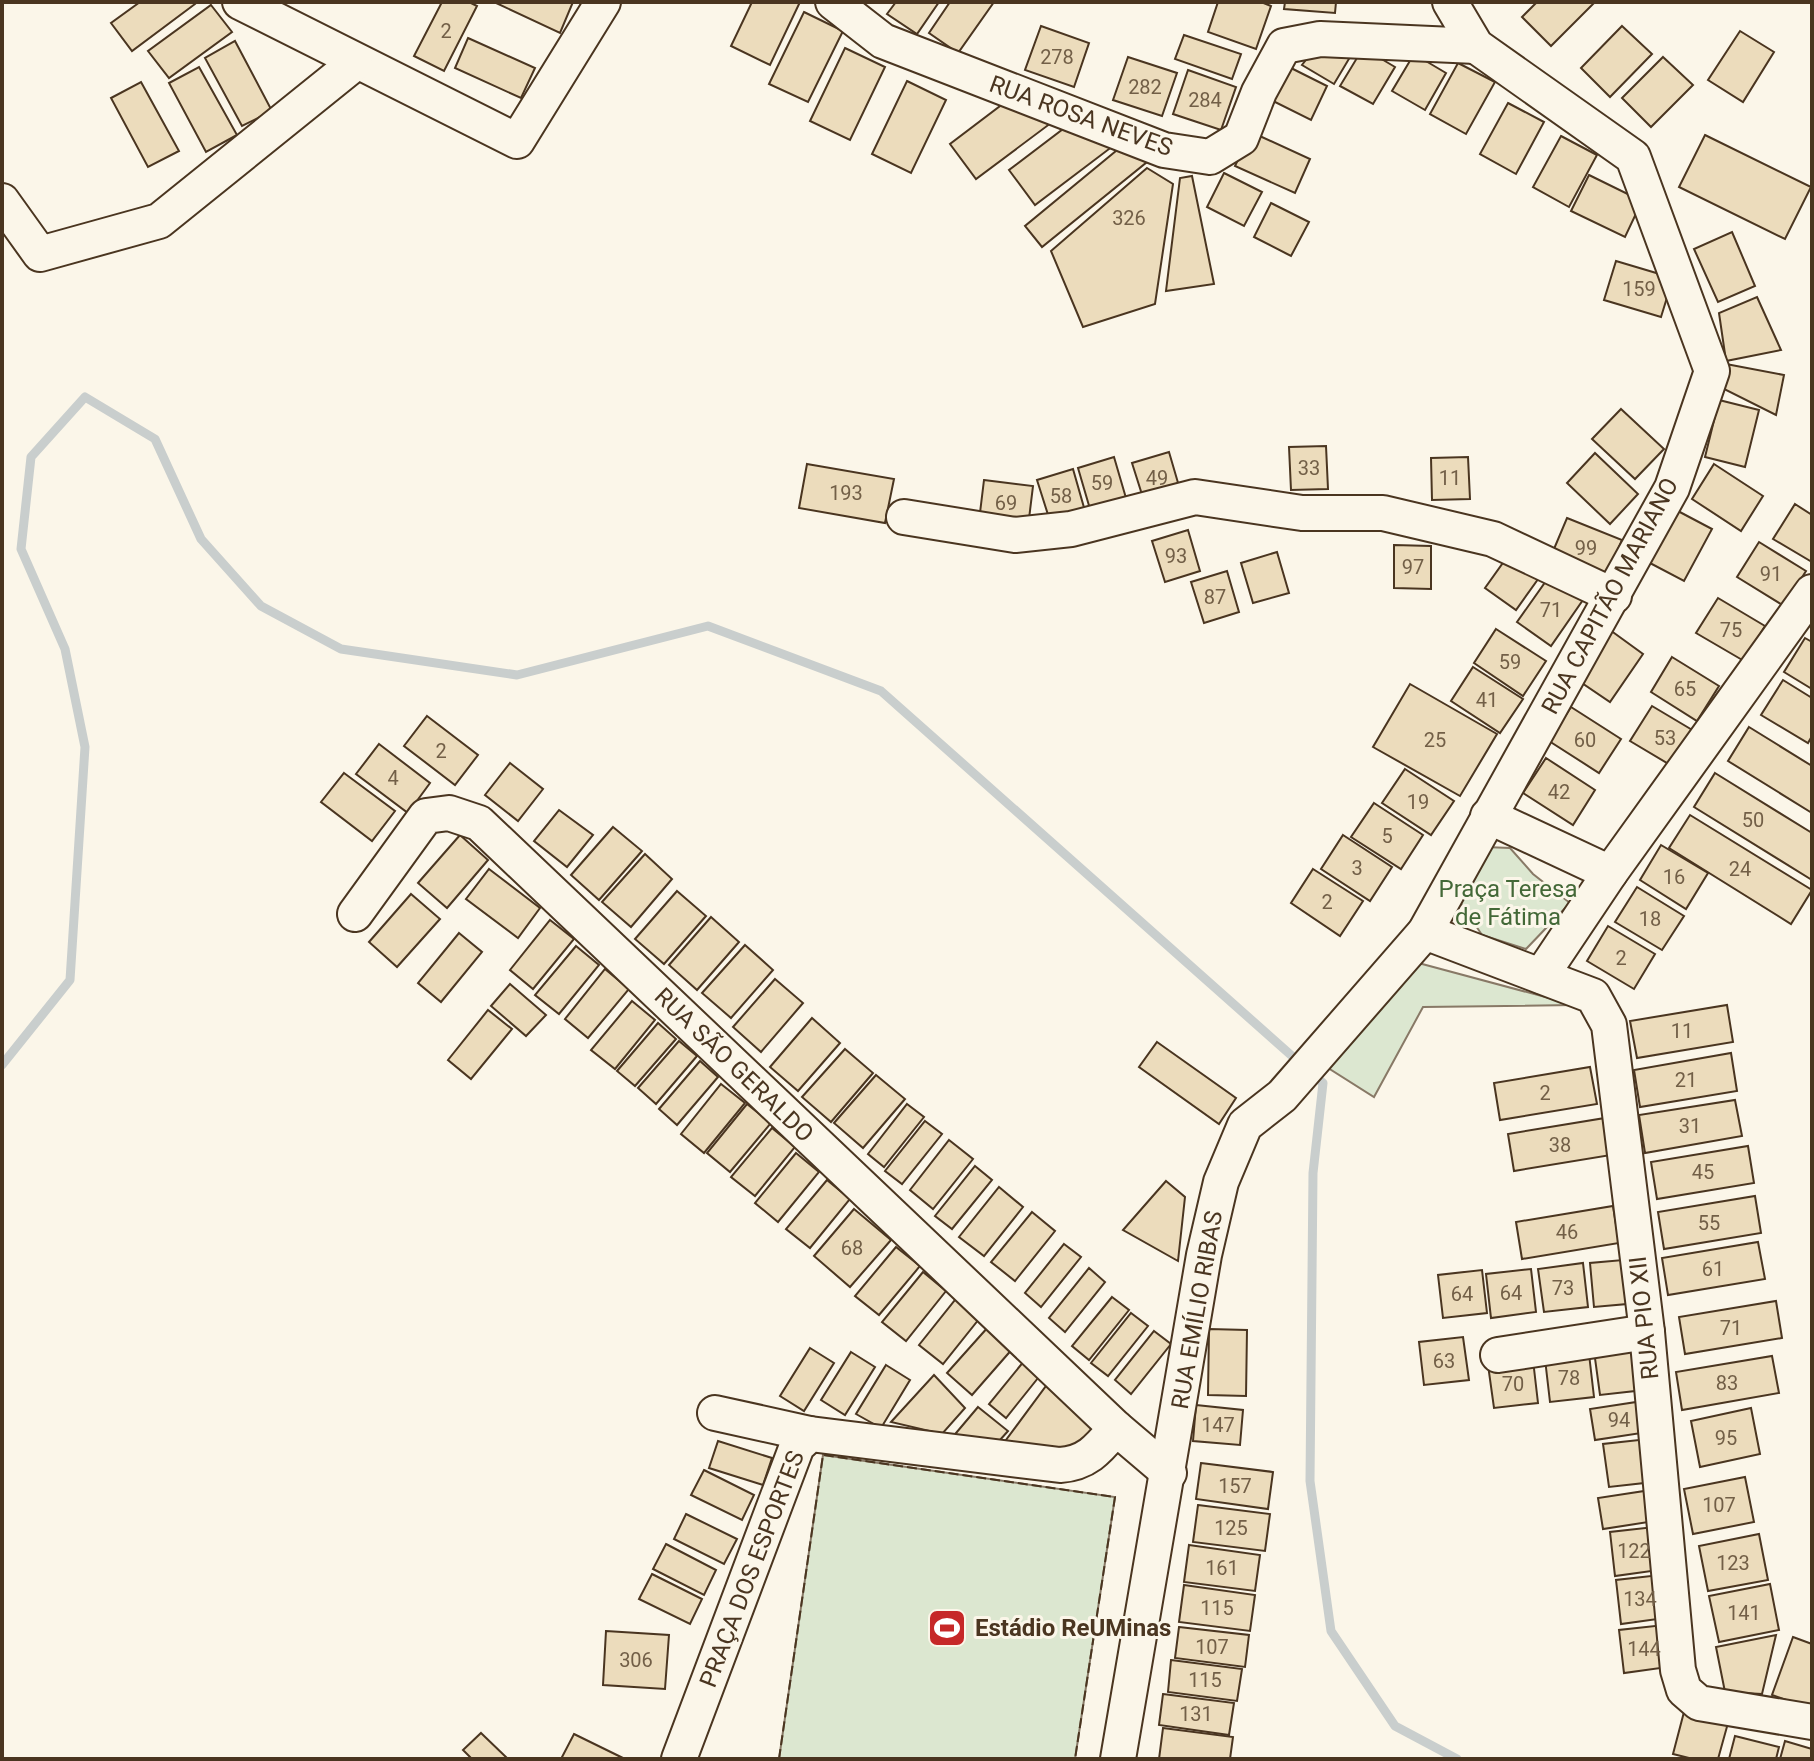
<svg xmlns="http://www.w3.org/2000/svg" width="1814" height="1761" font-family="Roboto,sans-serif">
  <rect width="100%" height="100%" fill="#fbf6e9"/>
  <g fill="#dce7d0" stroke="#887966" stroke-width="2">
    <path d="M1485,847L1510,848L1533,874L1570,903L1526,949L1482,935L1460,902Z"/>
    <path d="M1411,961L1575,1005L1423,1007L1374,1097L1325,1066Z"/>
    <path d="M823,1455L1115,1497L1075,1759H779Z"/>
  </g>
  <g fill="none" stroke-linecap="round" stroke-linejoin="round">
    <g stroke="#c9cecd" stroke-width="9">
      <path d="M2,1065L70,980L85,747L65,649L21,549L31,457L85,397L155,439L201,539L261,606L341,649L517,675L708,626L881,691L1301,1064"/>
      <path d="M1312,1074L1323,1083L1313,1173L1310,1481L1331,1631L1395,1726L1457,1759"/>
    </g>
  </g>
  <g fill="#ecdcbc" stroke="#4a3520" stroke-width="2">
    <path d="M140,2H194L195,4L132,51L111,23Z"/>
    <path d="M442,2H469L477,6L444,71L414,56Z"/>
    <path d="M494,2H573L560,33Z"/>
    <path d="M752,2H800L770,65L731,46Z"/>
    <path d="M896,2H939L917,34L887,14Z"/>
    <path d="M950,2H994L958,53L929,33Z"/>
    <path d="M1218,2H1261L1271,6L1256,49L1208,32Z"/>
    <path d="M1285,2H1336L1335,13L1284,9Z"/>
    <path d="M1537,2H1591L1593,4L1551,46L1522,17Z"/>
    <path d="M211,5L232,32L169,78L148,51Z"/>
    <path d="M804,12L843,31L808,102L769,84Z"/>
    <path d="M1041,26L1089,43L1074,87L1025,70Z"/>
    <path d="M1622,26L1652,54L1610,97L1581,68Z"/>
    <path d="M1740,31L1774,52L1743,102L1708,80Z"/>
    <path d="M1184,35L1241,54L1232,79L1175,59Z"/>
    <path d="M468,38L535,68L521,98L455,68Z"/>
    <path d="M235,41L272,111L242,126L205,58Z"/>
    <path d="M1356,47L1334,84L1302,65L1315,48Z"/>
    <path d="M845,48L885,67L850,140L810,121Z"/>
    <path d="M1363,48L1395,67L1373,104L1340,86Z"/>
    <path d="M1414,54L1446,73L1425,110L1392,91Z"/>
    <path d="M1128,57L1177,73L1162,116L1113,100Z"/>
    <path d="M1663,57L1693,85L1651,127L1622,98Z"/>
    <path d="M1458,63L1495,82L1466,134L1430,114Z"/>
    <path d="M199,67L237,135L206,152L169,83Z"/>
    <path d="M1289,67L1327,86L1311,120L1273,101Z"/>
    <path d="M1188,70L1236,87L1221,130L1173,114Z"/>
    <path d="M907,81L946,100L911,173L872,154Z"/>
    <path d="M141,82L179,151L148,167L111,98Z"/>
    <path d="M1012,97L1055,120L976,179L950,144Z"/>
    <path d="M1508,103L1544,122L1516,174L1480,154Z"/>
    <path d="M1071,123L1113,146L1035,205L1009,170Z"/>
    <path d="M1251,132L1310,159L1295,193L1235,166Z"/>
    <path d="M1705,135L1811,187L1785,239L1679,187Z"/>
    <path d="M1561,136L1597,155L1569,207L1533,187Z"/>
    <path d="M1122,146L1147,162L1042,247L1025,226Z"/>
    <path d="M1147,168L1173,184L1155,304L1083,327L1051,251Z"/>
    <path d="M1224,173L1262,192L1244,226L1207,207Z"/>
    <path d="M1589,175L1642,201L1625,237L1571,211Z"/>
    <path d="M1192,176L1214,284L1166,291L1180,178Z"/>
    <path d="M1271,203L1309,222L1291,256L1254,237Z"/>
    <path d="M1732,232L1755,286L1718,302L1694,249Z"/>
    <path d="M1616,261L1673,278L1661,317L1604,300Z"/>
    <path d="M1757,297L1781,350L1726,361L1719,313Z"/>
    <path d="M1726,364L1784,375L1776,415L1722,388Z"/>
    <path d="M1719,400L1759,410L1745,467L1705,457Z"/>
    <path d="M1621,409L1664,449L1635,479L1592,439Z"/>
    <path d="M1326,446L1328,489L1291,490L1289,447Z"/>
    <path d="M1169,452L1181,493L1145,504L1132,463Z"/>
    <path d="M1595,453L1638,494L1610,524L1567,483Z"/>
    <path d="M1114,457L1126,498L1090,509L1078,468Z"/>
    <path d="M1468,457L1470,499L1432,500L1431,458Z"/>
    <path d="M807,464L894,479L885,523L799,508Z"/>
    <path d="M1714,464L1763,496L1741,531L1692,499Z"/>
    <path d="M1073,469L1085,511L1050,521L1037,480Z"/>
    <path d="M984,480L1033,486L1028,527L979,521Z"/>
    <path d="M1795,504L1812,515V562L1773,539Z"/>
    <path d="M1676,510L1712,529L1684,581L1648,562Z"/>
    <path d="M1567,518L1622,540L1606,578L1551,556Z"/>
    <path d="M1188,530L1200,571L1165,582L1152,541Z"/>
    <path d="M1759,542L1806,571L1784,606L1737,577Z"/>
    <path d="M1394,545L1431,546V589L1394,588Z"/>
    <path d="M1277,552L1289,593L1253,603L1241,563Z"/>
    <path d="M1510,553L1541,575L1516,610L1485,588Z"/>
    <path d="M1227,571L1239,612L1204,623L1191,582Z"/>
    <path d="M1551,574L1585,597L1551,646L1517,622Z"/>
    <path d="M1718,598L1765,626L1744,661L1696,633Z"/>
    <path d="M1496,629L1546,661L1523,696L1474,663Z"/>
    <path d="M1610,630L1643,654L1610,702L1576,679Z"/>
    <path d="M1805,638L1812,642V689L1784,672Z"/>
    <path d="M1672,657L1719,686L1697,721L1651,692Z"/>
    <path d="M1473,667L1523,699L1500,733L1451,701Z"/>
    <path d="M1783,680L1812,698V736L1808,743L1761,715Z"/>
    <path d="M1410,684L1497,734L1460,796L1373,747Z"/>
    <path d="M1652,706L1699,734L1677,769L1630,741Z"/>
    <path d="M1571,707L1621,739L1599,773L1549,741Z"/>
    <path d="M427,716L478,755L455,785L404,746Z"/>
    <path d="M1749,727L1812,766V813L1728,761Z"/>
    <path d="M379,744L430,783L408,813L356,774Z"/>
    <path d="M1546,758L1595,790L1573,825L1523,793Z"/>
    <path d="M510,763L543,789L518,821L485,795Z"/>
    <path d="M1405,769L1454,801L1431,835L1382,803Z"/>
    <path d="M344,773L395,811L372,841L321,802Z"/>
    <path d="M1715,773L1812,833V880L1694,807Z"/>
    <path d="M1374,803L1423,835L1401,869L1351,837Z"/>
    <path d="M559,810L593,835L567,867L534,841Z"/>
    <path d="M1690,815L1812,890L1791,924L1669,848Z"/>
    <path d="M613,827L642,851L599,900L571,875Z"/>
    <path d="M460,835L488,860L447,908L418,883Z"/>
    <path d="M1343,835L1392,867L1370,901L1321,869Z"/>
    <path d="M1661,845L1708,873L1686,909L1640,880Z"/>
    <path d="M645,854L672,879L631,927L602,902Z"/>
    <path d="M489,869L540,908L518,938L466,899Z"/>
    <path d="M1313,869L1363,901L1340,936L1291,903Z"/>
    <path d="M1637,887L1684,916L1662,950L1615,922Z"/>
    <path d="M677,891L706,916L664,964L635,939Z"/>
    <path d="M411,894L440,919L397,967L369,942Z"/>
    <path d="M711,917L739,942L697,990L669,965Z"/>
    <path d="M550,920L574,939L533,989L510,970Z"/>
    <path d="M1608,926L1655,954L1634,989L1587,961Z"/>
    <path d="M459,933L482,952L441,1002L418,983Z"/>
    <path d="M745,945L773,970L731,1018L702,993Z"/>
    <path d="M576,946L599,965L559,1014L535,995Z"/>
    <path d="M605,969L629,989L588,1038L565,1019Z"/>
    <path d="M775,979L803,1003L761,1052L733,1027Z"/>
    <path d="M510,984L546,1015L526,1036L491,1006Z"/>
    <path d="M632,1001L655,1020L615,1069L591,1050Z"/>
    <path d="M1727,1005L1733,1042L1637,1058L1630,1021Z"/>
    <path d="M488,1010L512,1029L471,1079L448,1060Z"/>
    <path d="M812,1018L840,1043L798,1091L770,1067Z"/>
    <path d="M658,1023L676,1039L635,1086L617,1071Z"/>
    <path d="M679,1041L697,1056L656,1104L638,1088Z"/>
    <path d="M1157,1042L1236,1098L1219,1124L1139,1067Z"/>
    <path d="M845,1049L873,1073L831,1122L802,1097Z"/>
    <path d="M1731,1053L1737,1091L1640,1107L1634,1070Z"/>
    <path d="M700,1061L718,1077L677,1125L659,1109Z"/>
    <path d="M1590,1067L1597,1104L1500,1120L1494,1083Z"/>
    <path d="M876,1075L905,1099L863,1148L834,1123Z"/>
    <path d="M721,1084L745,1103L704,1153L681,1134Z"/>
    <path d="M1735,1100L1742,1136L1645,1153L1639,1115Z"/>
    <path d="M747,1104L771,1123L730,1172L707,1153Z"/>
    <path d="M907,1104L924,1117L884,1167L868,1154Z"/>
    <path d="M1605,1118L1611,1155L1514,1171L1508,1134Z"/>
    <path d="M925,1121L942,1134L902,1184L885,1171Z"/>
    <path d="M772,1128L795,1147L755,1196L731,1177Z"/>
    <path d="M949,1140L973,1159L933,1209L910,1190Z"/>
    <path d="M1748,1146L1754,1183L1657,1199L1651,1162Z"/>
    <path d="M796,1153L819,1172L778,1222L755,1203Z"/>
    <path d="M975,1166L992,1180L952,1229L935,1216Z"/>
    <path d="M827,1180L850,1199L810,1248L786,1229Z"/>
    <path d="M1166,1181L1185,1197L1178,1261L1123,1230Z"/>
    <path d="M999,1187L1023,1207L984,1256L959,1237Z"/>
    <path d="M1755,1196L1761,1233L1664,1249L1658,1212Z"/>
    <path d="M1613,1206L1619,1243L1522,1259L1516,1222Z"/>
    <path d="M854,1209L891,1240L850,1287L814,1256Z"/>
    <path d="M1032,1212L1055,1231L1015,1281L991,1262Z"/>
    <path d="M1758,1242L1765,1279L1668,1295L1662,1258Z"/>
    <path d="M1064,1244L1081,1257L1041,1307L1025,1293Z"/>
    <path d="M896,1247L920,1266L879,1315L855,1296Z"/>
    <path d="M1623,1260L1627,1304L1594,1307L1590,1263Z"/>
    <path d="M1583,1263L1588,1307L1544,1312L1538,1269Z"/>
    <path d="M1089,1268L1105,1282L1065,1332L1049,1318Z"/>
    <path d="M1531,1269L1536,1312L1491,1318L1486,1274Z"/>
    <path d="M1482,1270L1487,1313L1443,1318L1438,1275Z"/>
    <path d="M923,1272L946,1291L906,1341L882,1322Z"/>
    <path d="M959,1295L983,1314L943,1364L919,1345Z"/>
    <path d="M1112,1297L1129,1310L1089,1360L1072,1346Z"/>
    <path d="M1776,1301L1782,1338L1685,1354L1679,1317Z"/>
    <path d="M1131,1313L1148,1326L1108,1376L1091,1363Z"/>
    <path d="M989,1326L1014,1347L972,1395L947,1373Z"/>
    <path d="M1209,1329L1247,1330L1246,1396L1208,1395Z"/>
    <path d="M1154,1331L1171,1344L1131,1394L1115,1380Z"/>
    <path d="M1463,1337L1469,1380L1424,1385L1419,1342Z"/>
    <path d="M1639,1346L1644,1390L1600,1395L1594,1351Z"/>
    <path d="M810,1348L834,1363L804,1411L780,1396Z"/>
    <path d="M851,1352L875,1367L845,1415L821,1400Z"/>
    <path d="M1589,1354L1594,1397L1550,1402L1545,1359Z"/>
    <path d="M1029,1355L1046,1368L1006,1418L989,1404Z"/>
    <path d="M1772,1356L1779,1393L1682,1410L1676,1372Z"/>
    <path d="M1533,1360L1538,1403L1494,1408L1488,1365Z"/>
    <path d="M886,1365L910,1380L881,1428L856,1414Z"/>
    <path d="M934,1375L965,1408L942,1434L891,1422Z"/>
    <path d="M1046,1386L1102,1429L1072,1457L1003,1444Z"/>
    <path d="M1643,1401L1648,1432L1595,1440L1590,1409Z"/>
    <path d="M1196,1405L1243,1410L1240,1445L1193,1441Z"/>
    <path d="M978,1407L1008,1431L992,1449L951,1439Z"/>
    <path d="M1751,1408L1760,1454L1700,1467L1691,1421Z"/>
    <path d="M1648,1439L1653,1482L1609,1487L1603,1444Z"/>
    <path d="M718,1441L772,1458L763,1485L709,1468Z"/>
    <path d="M1201,1463L1273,1472L1268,1509L1196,1499Z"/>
    <path d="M704,1470L754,1495L742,1520L691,1495Z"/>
    <path d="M1745,1477L1754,1522L1693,1534L1684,1489Z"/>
    <path d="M1651,1490L1655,1521L1603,1529L1598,1498Z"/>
    <path d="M1198,1505L1270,1514L1265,1551L1193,1542Z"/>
    <path d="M686,1514L737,1539L724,1564L674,1539Z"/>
    <path d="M1654,1527L1659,1570L1615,1576L1610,1532Z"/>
    <path d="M1759,1534L1768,1580L1708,1591L1699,1546Z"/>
    <path d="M666,1544L716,1570L704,1595L653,1569Z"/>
    <path d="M1189,1545L1260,1555L1255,1591L1184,1582Z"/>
    <path d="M652,1574L702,1599L690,1624L639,1599Z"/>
    <path d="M1660,1575L1665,1618L1621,1624L1616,1580Z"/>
    <path d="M1770,1584L1779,1630L1719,1642L1709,1596Z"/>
    <path d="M1184,1585L1255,1595L1250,1631L1179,1622Z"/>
    <path d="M1664,1625L1668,1667L1624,1673L1619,1630Z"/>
    <path d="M1179,1627L1249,1635L1245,1667L1175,1658Z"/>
    <path d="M606,1631L669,1635L665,1689L603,1685Z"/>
    <path d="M1776,1635L1762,1694L1725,1692L1716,1647Z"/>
    <path d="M1793,1637L1812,1644V1709L1772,1695Z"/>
    <path d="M1171,1660L1242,1669L1237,1701L1168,1692Z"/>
    <path d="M1163,1694L1234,1703L1229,1735L1159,1725Z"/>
    <path d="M1684,1712L1728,1723L1718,1759H1693L1673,1754Z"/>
    <path d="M1163,1728L1233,1737L1230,1759H1159Z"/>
    <path d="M481,1733L508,1759H472L463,1750Z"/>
    <path d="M574,1734L625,1759H561Z"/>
    <path d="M1735,1736L1779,1747L1776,1759H1729Z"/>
    <path d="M1785,1741L1812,1749V1759H1780Z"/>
  </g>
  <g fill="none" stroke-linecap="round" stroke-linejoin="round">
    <g stroke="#4a3520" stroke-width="38">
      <g id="minor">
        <path d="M240,2L517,141L603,2"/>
        <path d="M833,2L883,41L1164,150L1210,157L1241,138L1259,92L1284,46L1320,39L1476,46"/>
        <path d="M2,201L40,254L159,221L355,63"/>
        <path d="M904,517L1015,535L1071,529L1195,497L1302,513H1383L1493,539L1614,596"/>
        <path d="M1488,816L1610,873"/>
        <path d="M355,914L426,816L449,813L479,823L1116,1428"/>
        <path d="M1425,932L1593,996L1609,1025L1647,1332L1678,1670L1684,1690L1699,1703L1812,1722"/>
        <path d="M1541,976L1610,873L1812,592"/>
        <path d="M1498,1355L1647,1332"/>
        <path d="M715,1413L810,1434"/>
        <path d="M679,1759L797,1446L810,1434L1060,1465C1088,1463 1099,1448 1116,1428L1169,1473"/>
        <path d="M1118,1759L1204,1255L1221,1182L1245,1125L1282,1096L1425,932L1672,488L1712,371L1633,157L1476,46L1450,2"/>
      </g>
    </g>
    <use href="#minor" stroke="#fbf6e9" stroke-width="34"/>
    <path stroke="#4a3520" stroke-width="2" stroke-dasharray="10 4" stroke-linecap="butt" d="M779,1759L823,1455L1115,1497L1075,1759"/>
  </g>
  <defs>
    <g id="stadium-square" transform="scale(2)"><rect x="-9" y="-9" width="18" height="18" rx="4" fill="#c62828" stroke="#fbf6e9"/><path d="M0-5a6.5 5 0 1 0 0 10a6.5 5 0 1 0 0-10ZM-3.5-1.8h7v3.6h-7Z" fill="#fff"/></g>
  </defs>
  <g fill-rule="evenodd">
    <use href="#stadium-square" x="947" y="1628"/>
  </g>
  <g text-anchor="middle" stroke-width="6" stroke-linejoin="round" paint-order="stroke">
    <g font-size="20" fill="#725f47">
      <text x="446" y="38">2</text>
      <text x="1057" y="64">278</text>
      <text x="1145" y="94">282</text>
      <text x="1205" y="107">284</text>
      <text x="1129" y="225">326</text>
      <text x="1639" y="296">159</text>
      <text x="1309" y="475">33</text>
      <text x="1157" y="485">49</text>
      <text x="1450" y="485">11</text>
      <text x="1102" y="490">59</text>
      <text x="846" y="500">193</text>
      <text x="1061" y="503">58</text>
      <text x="1006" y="510">69</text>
      <text x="1586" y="555">99</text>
      <text x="1176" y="563">93</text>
      <text x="1413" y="574">97</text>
      <text x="1771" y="581">91</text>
      <text x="1215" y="604">87</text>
      <text x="1551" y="617">71</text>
      <text x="1731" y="637">75</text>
      <text x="1510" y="669">59</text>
      <text x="1685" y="696">65</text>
      <text x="1487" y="707">41</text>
      <text x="1665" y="745">53</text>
      <text x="1435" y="747">25</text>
      <text x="1585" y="747">60</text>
      <text x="441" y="758">2</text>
      <text x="393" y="785">4</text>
      <text x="1559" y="799">42</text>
      <text x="1418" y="809">19</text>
      <text x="1753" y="827">50</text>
      <text x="1387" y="843">5</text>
      <text x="1357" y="875">3</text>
      <text x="1740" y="876">24</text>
      <text x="1674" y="884">16</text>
      <text x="1327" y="909">2</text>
      <text x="1650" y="926">18</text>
      <text x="1621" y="965">2</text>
      <text x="1682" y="1038">11</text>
      <text x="1686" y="1087">21</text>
      <text x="1545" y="1100">2</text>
      <text x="1690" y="1133">31</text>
      <text x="1560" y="1152">38</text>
      <text x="1703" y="1179">45</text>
      <text x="1709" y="1230">55</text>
      <text x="1567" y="1239">46</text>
      <text x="852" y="1255">68</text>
      <text x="1713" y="1276">61</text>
      <text x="1563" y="1295">73</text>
      <text x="1511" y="1300">64</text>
      <text x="1462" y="1301">64</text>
      <text x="1731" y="1335">71</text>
      <text x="1444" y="1368">63</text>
      <text x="1569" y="1385">78</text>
      <text x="1727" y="1390">83</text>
      <text x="1513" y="1391">70</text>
      <text x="1619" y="1427">94</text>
      <text x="1218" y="1432">147</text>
      <text x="1726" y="1445">95</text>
      <text x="1235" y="1493">157</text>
      <text x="1719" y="1512">107</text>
      <text x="1231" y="1535">125</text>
      <text x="1634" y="1558">122</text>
      <text x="1733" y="1570">123</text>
      <text x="1222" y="1575">161</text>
      <text x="1640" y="1606">134</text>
      <text x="1217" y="1615">115</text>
      <text x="1744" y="1620">141</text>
      <text x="1212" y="1654">107</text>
      <text x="1644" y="1656">144</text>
      <text x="636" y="1667">306</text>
      <text x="1205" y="1687">115</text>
      <text x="1196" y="1721">131</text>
    </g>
    <g font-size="24" fill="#4a3520" stroke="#fbf6e9">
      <text transform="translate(1081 116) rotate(20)" y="8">RUA ROSA NEVES</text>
      <text transform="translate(1610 596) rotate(-62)" y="8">RUA CAPITÃO MARIANO</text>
      <text transform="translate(734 1065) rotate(44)" y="8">RUA SÃO GERALDO</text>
      <text transform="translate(1197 1310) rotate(-80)" y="8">RUA EMÍLIO RIBAS</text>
      <text transform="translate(1644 1318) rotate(-96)" y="8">RUA PIO XII</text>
      <text transform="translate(752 1569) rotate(-69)" y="8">PRAÇA DOS ESPORTES</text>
    </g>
    <g font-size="24" fill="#436837" stroke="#fbf6e9">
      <text x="1508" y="897">Praça Teresa<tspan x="1508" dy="28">de Fátima</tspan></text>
    </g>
    <g font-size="24" font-weight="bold" fill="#4a3520" stroke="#fbf6e9" text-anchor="start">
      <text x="975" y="1636">Estádio ReUMinas</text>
    </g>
  </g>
  <rect width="1814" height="1761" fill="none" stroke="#4a3520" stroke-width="8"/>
</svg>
